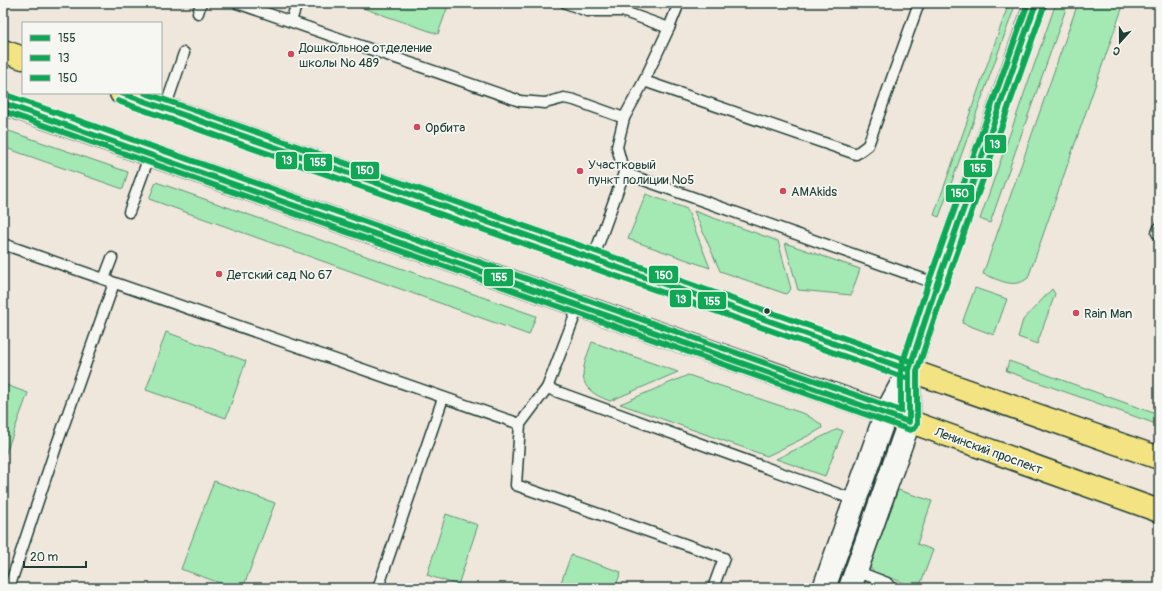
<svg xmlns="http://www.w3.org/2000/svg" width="1162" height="591" font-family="Pangolin,sans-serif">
  <rect width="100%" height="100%" fill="#efe6dc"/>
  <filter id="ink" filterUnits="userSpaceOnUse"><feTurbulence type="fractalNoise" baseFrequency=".025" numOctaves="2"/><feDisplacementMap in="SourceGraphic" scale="8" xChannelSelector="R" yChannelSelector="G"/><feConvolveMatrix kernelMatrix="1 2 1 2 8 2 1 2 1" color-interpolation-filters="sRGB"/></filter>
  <g filter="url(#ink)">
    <g fill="#a4e8b4" stroke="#629274">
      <path d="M356,3H449L438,34L357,6Z"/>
      <path d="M1009,3H1016L939,217L934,215Z"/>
      <path d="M1056,3H1068L990,223L980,219Z"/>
      <path d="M1078,3H1124L1028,278C1013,290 998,279 983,274Z"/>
      <path d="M3,129L128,172L123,189L3,147Z"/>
      <path d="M156,182L536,316L529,335L149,199Z"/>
      <path d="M646,194L687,209L710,268L628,239Z"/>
      <path d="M694,211L778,241L791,289L786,294L720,271Z"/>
      <path d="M785,243L860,269L851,295L798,290Z"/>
      <path d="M975,288L1007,299L994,335L962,323Z"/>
      <path d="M1052,289L1055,294L1037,344L1018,337L1023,320Z"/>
      <path d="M166,332L246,361L226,418L146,390Z"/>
      <path d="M592,342L678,372L610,401C574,388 581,372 592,342Z"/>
      <path d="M1009,361L1159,415V425L1006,371Z"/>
      <path d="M688,375L805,414L821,424L822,428L814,433L767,456L620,404Z"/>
      <path d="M3,384L28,393L3,461Z"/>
      <path d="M838,429L843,431L825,476L776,459Z"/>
      <path d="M214,481L275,503L243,588H234L181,569Z"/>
      <path d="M898,490L932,501L917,544L933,550L919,588H903L905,583L874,572L870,567Z"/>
      <path d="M446,514L478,525L458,585L427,575Z"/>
      <path d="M571,555L621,572L615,588H559Z"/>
    </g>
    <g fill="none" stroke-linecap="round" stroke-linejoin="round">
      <g stroke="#1f3d34" stroke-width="13">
        <g id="lane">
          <path d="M237,3L520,101L545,103L564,98L574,100L624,118"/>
          <path d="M566,3L587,11H622L669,28"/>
          <path d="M198,13L201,3"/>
          <path d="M291,21L297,3"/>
          <path d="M644,81L856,154L868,145L919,3"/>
          <path d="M165,108L184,53"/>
          <path d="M624,173L937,284"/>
          <path d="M129,212L150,154"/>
          <path d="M1157,233L1159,228"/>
          <path d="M3,244L520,424"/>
          <path d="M593,259L624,173L617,147L624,118L644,81L669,28L679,3"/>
          <path d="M104,279L112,258"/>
          <path d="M579,305L547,388L520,424L516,485L724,558L713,588"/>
          <path d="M547,388L855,500"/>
          <path d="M856,571L887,583L891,588"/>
          <path d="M9,588L56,447L114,283"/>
          <path d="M378,588L443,398"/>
        </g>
      </g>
      <g stroke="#1f3d34" stroke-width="25">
        <g id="secondary">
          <path d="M824,588L886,413L909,370L937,284L1036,3"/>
          <path d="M850,588L909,422V373"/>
        </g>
      </g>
      <g stroke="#1f3d34" stroke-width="25">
        <g id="primary">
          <path d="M3,51L23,58"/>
          <path d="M121,93L1159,458"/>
          <path d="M3,103L886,413L1159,511"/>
        </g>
      </g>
      <use href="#lane" stroke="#f6f6f2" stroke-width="10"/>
      <use href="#secondary" stroke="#f6f6f2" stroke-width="22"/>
      <use href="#primary" stroke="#f4e382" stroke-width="22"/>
      <g stroke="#f6f6f2" stroke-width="9">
        <g id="bus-1">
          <path d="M121,93L909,370"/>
          <path d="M3,103L909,422V370L937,284L1036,3"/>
        </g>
      </g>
      <g stroke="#f6f6f2" stroke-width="9">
        <g id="bus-2">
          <path d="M118,101L906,378"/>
          <path d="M3,111L910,430L915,428L917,423V371L945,287L1044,6"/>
        </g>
      </g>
      <g stroke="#f6f6f2" stroke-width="9">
        <g id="bus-3">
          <path d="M145,93L912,362"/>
          <path d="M6,95L901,411V368L929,281L1028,3"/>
        </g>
      </g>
      <use href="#bus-1" stroke="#10a855" stroke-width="6"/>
      <use href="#bus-2" stroke="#10a855" stroke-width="6"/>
      <use href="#bus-3" stroke="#10a855" stroke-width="6"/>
    </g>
  </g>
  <g fill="#d1495b" stroke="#f6f6f2" stroke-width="1.5">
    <circle cx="291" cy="54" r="4"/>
    <circle cx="417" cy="127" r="4"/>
    <circle cx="580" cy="171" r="4"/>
    <circle cx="783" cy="191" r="4"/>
    <circle cx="219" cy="274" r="4"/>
    <circle cx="1076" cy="313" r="4"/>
  </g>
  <circle fill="#1f3d34" stroke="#f6f6f2" stroke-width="1.5" cx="767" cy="311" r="3.5"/>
  <g text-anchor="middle" stroke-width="3.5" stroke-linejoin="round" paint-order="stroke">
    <g font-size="13" fill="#1f3d34" stroke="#f6f6f2" text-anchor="start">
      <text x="299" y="52">Дошкольное отделение<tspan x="299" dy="15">школы № 489</tspan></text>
      <text x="425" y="132">Орбита</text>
      <text x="588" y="169">Участковый<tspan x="588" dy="15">пункт полиции №5</tspan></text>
      <text x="791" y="196">AMAkids</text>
      <text x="227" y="279">Детский сад № 67</text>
      <text x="1084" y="318">Rain Man</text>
    </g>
    <g font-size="13" fill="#1f3d34" stroke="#f6f6f2">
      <text transform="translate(989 450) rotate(20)" y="5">Ленинский проспект</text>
    </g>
  </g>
  <g stroke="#f6f6f2" stroke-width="1.5">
    <rect x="984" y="134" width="23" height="20" rx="4" fill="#10a855"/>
    <rect x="275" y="151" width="23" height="19" rx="4" fill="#10a855"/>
    <rect x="303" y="153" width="30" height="19" rx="4" fill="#10a855"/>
    <rect x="963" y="159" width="30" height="19" rx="4" fill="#10a855"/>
    <rect x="350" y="161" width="30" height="19" rx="4" fill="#10a855"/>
    <rect x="945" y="184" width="30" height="19" rx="4" fill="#10a855"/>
    <rect x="648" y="265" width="31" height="19" rx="4" fill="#10a855"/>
    <rect x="483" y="268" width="31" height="19" rx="4" fill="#10a855"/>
    <rect x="669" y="289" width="23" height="19" rx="4" fill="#10a855"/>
    <rect x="697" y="291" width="30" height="19" rx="4" fill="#10a855"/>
  </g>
  <g font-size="11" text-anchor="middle" font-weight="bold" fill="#fff">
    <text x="995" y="148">13</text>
    <text x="287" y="164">13</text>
    <text x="318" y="166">155</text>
    <text x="978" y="172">155</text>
    <text x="365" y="174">150</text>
    <text x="960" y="197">150</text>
    <text x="664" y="279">150</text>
    <text x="499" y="281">155</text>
    <text x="681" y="303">13</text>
    <text x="712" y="305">155</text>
  </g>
  <rect width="1162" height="591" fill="none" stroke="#f6f6f2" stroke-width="16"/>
  <rect x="8" y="8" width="1146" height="575" fill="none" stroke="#1f3d34" stroke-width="1.5" filter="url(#ink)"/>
  <rect x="22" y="22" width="140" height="72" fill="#f6f6f2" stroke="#a0aca6"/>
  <rect x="30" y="35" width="20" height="6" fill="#10a855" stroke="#a0aca6"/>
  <text x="58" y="42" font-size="12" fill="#1f3d34">155</text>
  <rect x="30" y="55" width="20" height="6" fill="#10a855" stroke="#a0aca6"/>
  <text x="58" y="62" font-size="12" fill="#1f3d34">13</text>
  <rect x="30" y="75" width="20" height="6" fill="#10a855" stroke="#a0aca6"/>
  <text x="58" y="82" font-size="12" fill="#1f3d34">150</text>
  <g transform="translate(1120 42) rotate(201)" stroke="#f6f6f2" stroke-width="3" paint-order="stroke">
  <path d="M0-3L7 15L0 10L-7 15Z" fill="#1f3d34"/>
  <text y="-6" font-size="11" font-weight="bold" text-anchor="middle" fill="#1f3d34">С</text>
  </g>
  <path d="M24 561v6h62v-6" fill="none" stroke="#1f3d34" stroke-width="2"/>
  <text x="30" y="561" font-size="12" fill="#1f3d34" stroke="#f6f6f2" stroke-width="3" paint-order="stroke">20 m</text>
</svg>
